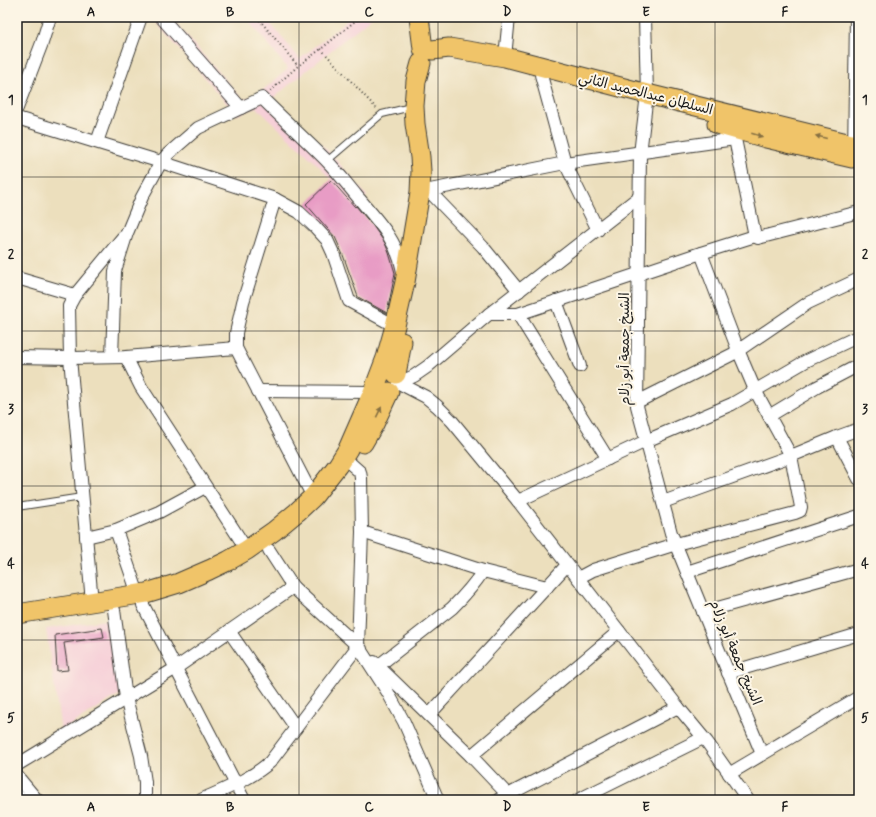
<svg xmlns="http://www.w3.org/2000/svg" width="876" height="817" font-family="Mynerve,'Playpen Sans Arabic',sans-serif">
  <rect width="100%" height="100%" fill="#fcf5e5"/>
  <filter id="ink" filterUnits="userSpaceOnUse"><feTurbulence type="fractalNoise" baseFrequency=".025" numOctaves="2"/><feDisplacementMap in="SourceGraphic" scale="8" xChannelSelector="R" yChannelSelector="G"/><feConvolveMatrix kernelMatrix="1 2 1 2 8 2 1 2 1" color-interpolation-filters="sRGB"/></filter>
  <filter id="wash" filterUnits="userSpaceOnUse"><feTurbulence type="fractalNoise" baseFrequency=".012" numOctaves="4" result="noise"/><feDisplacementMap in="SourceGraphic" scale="16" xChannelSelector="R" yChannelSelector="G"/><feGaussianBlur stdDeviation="0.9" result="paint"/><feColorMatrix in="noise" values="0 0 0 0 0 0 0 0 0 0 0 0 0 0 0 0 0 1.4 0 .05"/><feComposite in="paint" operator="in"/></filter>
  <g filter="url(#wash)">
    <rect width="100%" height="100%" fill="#ecdfbd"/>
    <g fill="#f6cfd8">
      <path d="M153,17H170L243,100L258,94L288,69L246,17H265L300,59L351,17H372L273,98L333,156L367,196L355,207L320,167L256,107L237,115L152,18Z"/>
      <path d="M112,619L120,694L61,731L46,629Z"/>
    </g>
    <g id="blocks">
      <g fill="#e89cc5">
        <path d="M331,180L355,207L356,206L373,226L385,243L389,253L395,273L387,313L358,297L343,255L335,237L306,204Z"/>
        <path d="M102,628L104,637L64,643L68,670L57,671L55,635Z"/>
      </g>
    </g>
  </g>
  <g filter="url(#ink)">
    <use href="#blocks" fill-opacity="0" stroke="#3b3934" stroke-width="1"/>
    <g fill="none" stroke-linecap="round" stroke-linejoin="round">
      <g stroke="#3b3934" stroke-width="8">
        <g id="lane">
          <path d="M327,161L382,114L411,107"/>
          <path d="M17,507L82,497"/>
        </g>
      </g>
      <g stroke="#3b3934" stroke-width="14">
        <g id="street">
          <path d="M161,17L241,108"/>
          <path d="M645,17L647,94L640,154L637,406L671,533L713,636L762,754"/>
          <path d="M505,57L509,17"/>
          <path d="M541,75L565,163L598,230"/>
          <path d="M17,108L42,43L50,17"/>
          <path d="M17,118L161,162L275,199L299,212L315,227L327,240L333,253L349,301L395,326"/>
          <path d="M734,132L735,139L755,236L758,238L859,212"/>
          <path d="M97,142L141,17"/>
          <path d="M854,152L856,17"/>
          <path d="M429,191L483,247L519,291"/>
          <path d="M420,192L565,163L735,139"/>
          <path d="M275,199L243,302L236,333V348L313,497"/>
          <path d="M17,278L75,295"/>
          <path d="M556,301L580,366"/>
          <path d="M489,314H518L701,253L755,236"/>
          <path d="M518,314L608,459"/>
          <path d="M17,357L70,358L126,357L236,348"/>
          <path d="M112,357L115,271L127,233L142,197L161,162L168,154L198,128L262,98C283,119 305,139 326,160C337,171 346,183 356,195C377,220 397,239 403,272"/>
          <path d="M126,357L141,387L247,550"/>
          <path d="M399,383L426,397L437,406L452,421L518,501L619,631L678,707L707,742L748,800"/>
          <path d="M399,383L414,376L427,367L489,314L639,197"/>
          <path d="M258,391L373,392"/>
          <path d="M637,402L733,354L808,303L859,279"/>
          <path d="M769,416L817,387L859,365"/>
          <path d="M837,437L859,429"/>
          <path d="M351,464L360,472L361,478L362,532L358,646L387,691L404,722L438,800"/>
          <path d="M518,501L646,441L732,404L806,361L859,336"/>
          <path d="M663,502L791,456L837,437L859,479"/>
          <path d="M116,530L138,594"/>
          <path d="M362,532L483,571L547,587"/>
          <path d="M86,537L116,530L159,512L205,487"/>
          <path d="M269,550L293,587L361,649"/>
          <path d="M687,572L859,516"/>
          <path d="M578,578L593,570L676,544L795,513L800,511L801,507L791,456L755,390L738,350L701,253"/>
          <path d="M92,602L70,358L69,306L75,295L123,237"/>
          <path d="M143,605L244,800"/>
          <path d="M114,610L126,698L141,756L145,782V800"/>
          <path d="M703,612L859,569"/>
          <path d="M229,631L296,728"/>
          <path d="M374,662L471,756L508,795"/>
          <path d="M378,666L452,608C464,596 474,585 483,571"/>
          <path d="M728,673L859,634"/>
          <path d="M429,715L567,565"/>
          <path d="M471,756L619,631"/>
          <path d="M17,765L176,668L293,587"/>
          <path d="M729,774L859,697"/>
          <path d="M17,776L37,800"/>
          <path d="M17,795L22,800"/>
          <path d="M201,800C225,789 251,779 270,762L358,646"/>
          <path d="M498,800L678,707"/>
          <path d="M578,800L703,738"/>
        </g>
      </g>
      <g stroke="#3b3934" stroke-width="21">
        <g id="primary">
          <path d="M419,17L423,49"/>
          <path d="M432,50L449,48L505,57L647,94L859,146"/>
          <path d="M717,124L766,138L852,158"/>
          <path d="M396,374L402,342"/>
          <path d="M363,443L374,424L389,392"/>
          <path d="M17,614L146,593L179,583L209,570L228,561L247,550L274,531L297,512L313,497L338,465L348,449L373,392L386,358L395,326L405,282L420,192L421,171L420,157L415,124L414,106L416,81L421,63"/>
        </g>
      </g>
      <g stroke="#3b3934" stroke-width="2" stroke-dasharray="1 3" stroke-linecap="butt">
        <path d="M257,17L298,66"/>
        <path d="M321,49L376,108"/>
        <path d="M270,91L298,66L321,49L360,17"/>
      </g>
      <use href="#lane" stroke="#fff" stroke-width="6"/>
      <use href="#street" stroke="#fff" stroke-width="12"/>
      <use href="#primary" stroke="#f0c469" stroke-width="19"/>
    </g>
    <defs><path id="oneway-solid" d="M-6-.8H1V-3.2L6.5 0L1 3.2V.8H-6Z"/></defs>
    <g fill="#867042">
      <use href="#oneway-solid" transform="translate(757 135) rotate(17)"/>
      <use href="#oneway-solid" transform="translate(821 137) rotate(-166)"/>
      <use href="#oneway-solid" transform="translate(379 412) rotate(-64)"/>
    </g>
  </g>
  <path fill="none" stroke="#1c1c1c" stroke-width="1" stroke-opacity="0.55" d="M161,17V800M299,17V800M438,17V800M577,17V800M715,17V800M17,177H859M17,331H859M17,486H859M17,640H859"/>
  <g text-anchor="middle" stroke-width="4" stroke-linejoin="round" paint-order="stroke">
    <g font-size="14" fill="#1c1c1c" stroke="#fcf5e5">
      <text transform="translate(646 93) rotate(14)" y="5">السلطان عبدالحميد الثاني</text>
      <text transform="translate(624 349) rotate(-90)" y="5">الشيخ جمعة أبو زلام</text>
      <text transform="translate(736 652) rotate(67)" y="5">الشيخ جمعة أبو زلام</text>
    </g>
  </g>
  <rect width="876" height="817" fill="none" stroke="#fcf5e5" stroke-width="44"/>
  <rect x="22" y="22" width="832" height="773" fill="none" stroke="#1c1c1c" stroke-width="1.5"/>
  <g font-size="13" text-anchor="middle" font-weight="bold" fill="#1c1c1c">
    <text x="91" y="16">A</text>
    <text x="230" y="16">B</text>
    <text x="369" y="16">C</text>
    <text x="507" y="16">D</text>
    <text x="646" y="16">E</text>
    <text x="785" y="16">F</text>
    <text x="11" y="104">1</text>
    <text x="865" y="104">1</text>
    <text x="11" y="258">2</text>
    <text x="865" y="258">2</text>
    <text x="11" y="413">3</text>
    <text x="865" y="413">3</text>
    <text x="11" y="568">4</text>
    <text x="865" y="568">4</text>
    <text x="11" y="722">5</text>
    <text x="865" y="722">5</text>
    <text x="91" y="811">A</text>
    <text x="230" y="811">B</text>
    <text x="369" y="811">C</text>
    <text x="507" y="811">D</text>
    <text x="646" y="811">E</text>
    <text x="785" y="811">F</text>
  </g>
</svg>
